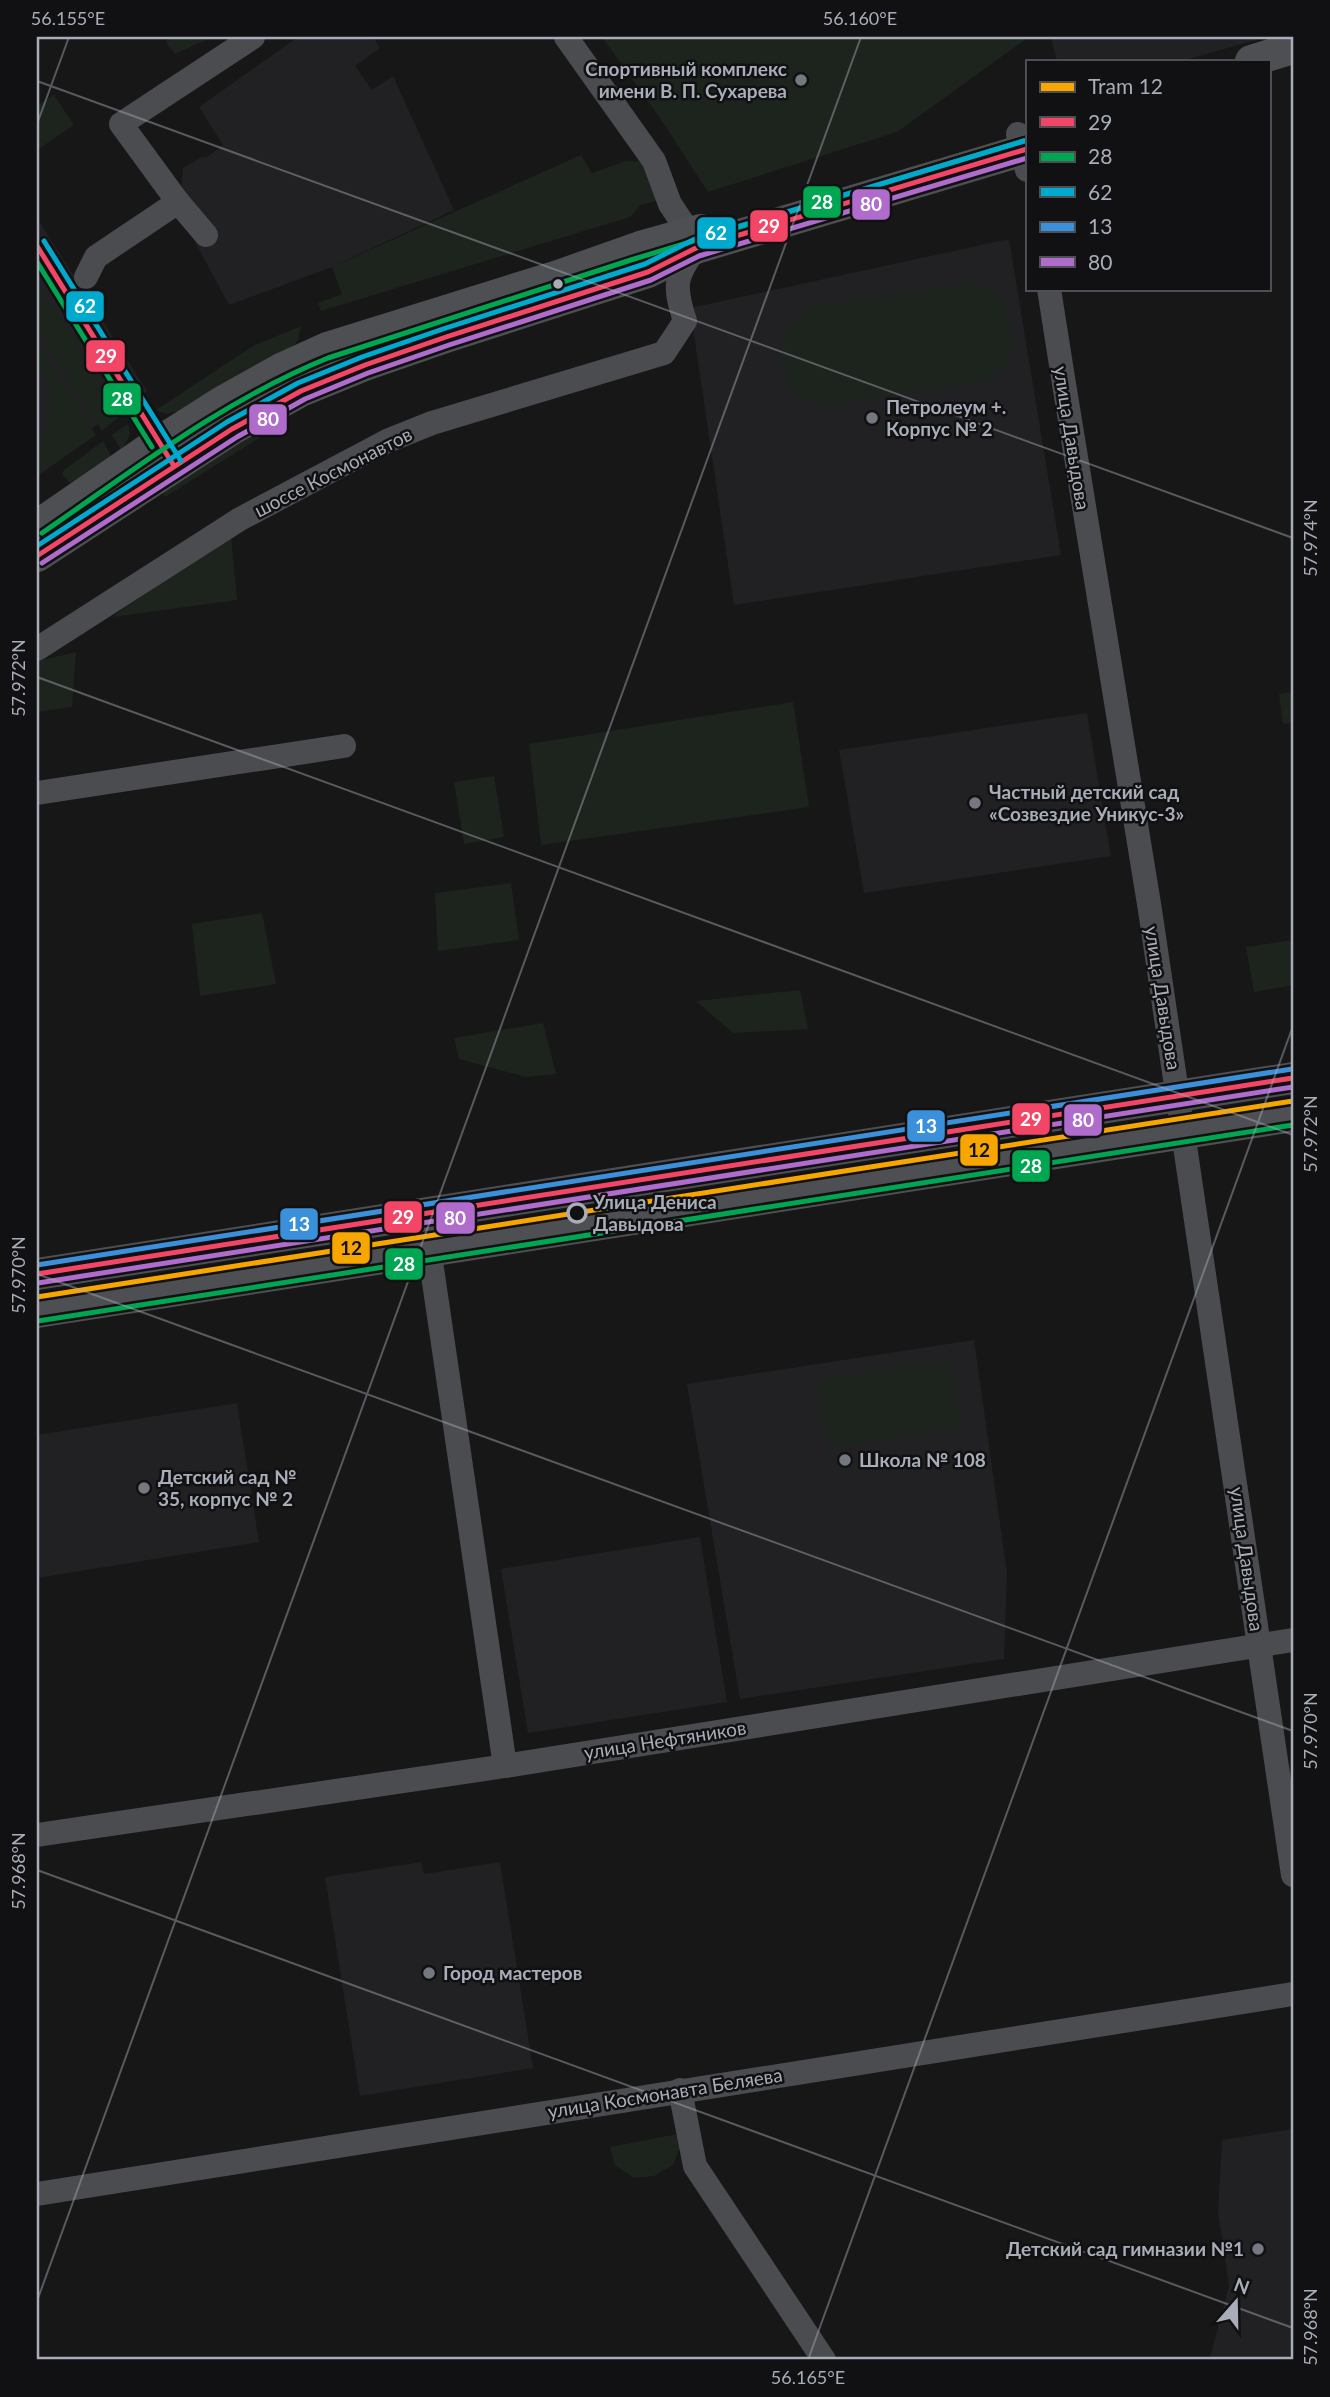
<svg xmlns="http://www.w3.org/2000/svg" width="1330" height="2397" font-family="Lato,sans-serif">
  <rect width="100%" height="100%" fill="#171717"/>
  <g fill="#212123">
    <path d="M298,37H373L380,48L355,66L372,90L393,76L454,210L332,267L229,305L179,212L183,168L202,157H207L223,145L199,107Z"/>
    <path d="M1051,37H1267L1181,61H1057Z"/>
    <path d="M37,218L147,391L37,465Z"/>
    <path d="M1009,239L1061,555L734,605L690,308Z"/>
    <path d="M1087,713L1111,856L864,893L839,750Z"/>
    <path d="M974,1340L1007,1573L1004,1659L740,1699L687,1384Z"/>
    <path d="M237,1403L259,1542L37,1578V1435Z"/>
    <path d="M700,1537L727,1702L528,1733L501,1569Z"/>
    <path d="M421,1862L424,1874L500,1862L533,2068L360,2096L325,1877Z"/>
    <path d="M1293,2129V2360H1211L1210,2358L1229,2286L1218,2212L1222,2140Z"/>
  </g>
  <g fill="#1d241e">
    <path d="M168,37H212L175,54L166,42Z"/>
    <path d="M602,37H1025L1026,39L897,132L708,192L662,121Z"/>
    <path d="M54,95L74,125L37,150V106Z"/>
    <path d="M581,155L592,173L626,161L647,162L656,201L641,205L630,217L321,311L318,303L342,294L332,267Z"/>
    <path d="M37,283L113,396L120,416L102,431L37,331Z"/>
    <path d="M972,283L1000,293L1012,332L1010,359L988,381L826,406L794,394L781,363L784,330L810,308Z"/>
    <path d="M301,326L298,340L289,351L230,380L178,411L166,414L156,410L253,346Z"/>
    <path d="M37,342L96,435L37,476V443L48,425L51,403L50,387L37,366Z"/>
    <path d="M128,424L130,434L122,451L112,435Z"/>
    <path d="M262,429L264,435L165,497L161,490Z"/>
    <path d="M103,441L113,460L70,483L62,474L63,471Z"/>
    <path d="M231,535L237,600L112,617Z"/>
    <path d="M76,652L72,707L37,712V661Z"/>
    <path d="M1293,692V723L1283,724L1279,694Z"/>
    <path d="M793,702L809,807L541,845L529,744Z"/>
    <path d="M494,776L504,837L464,844L454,782Z"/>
    <path d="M511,883L519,940L438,951L435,893Z"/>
    <path d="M262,913L276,984L200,996L192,924Z"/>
    <path d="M1293,940V985L1254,992L1246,947Z"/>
    <path d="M800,990L808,1029L733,1033L696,1001Z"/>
    <path d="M543,1023L556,1074L526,1077L459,1059L454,1038Z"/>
    <path d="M950,1361L960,1428L828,1448L818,1381Z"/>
    <path d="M678,2134L682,2142L673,2165L654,2176L634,2178L615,2165L610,2147Z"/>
  </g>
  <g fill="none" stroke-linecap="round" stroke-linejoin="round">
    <g stroke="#4b4c50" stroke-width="24">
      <path d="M1018,134L1027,170"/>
      <path d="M206,235L178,202L121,124L253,37"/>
      <path d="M86,277L96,257L178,202"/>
      <path d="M1049,289C1081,496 1118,702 1150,910C1199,1231 1246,1553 1293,1875"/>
      <path d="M37,649L240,519L387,441L432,423L664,353L685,321C674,287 674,277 696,248L690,234L670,204L654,161L566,37"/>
      <path d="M37,793L344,746"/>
      <path d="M424,1214L505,1766"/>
      <path d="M37,1835L505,1766L1293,1640"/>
      <path d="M680,2090L695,2166L824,2360"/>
      <path d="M37,2194L1293,1994"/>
    </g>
    <g stroke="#4d4f52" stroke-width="32">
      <path d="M1251,61L1293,48"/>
      <path d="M37,526L159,442L222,402L283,368L327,348L558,276L640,247L701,230"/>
      <path d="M37,556L232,429L301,391L365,365L446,337L648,272L696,248L1027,149"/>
      <path d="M37,1274L1293,1078"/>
      <path d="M37,1312L1293,1116"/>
    </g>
    <g stroke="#111113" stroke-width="10">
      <g id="bus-1">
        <path d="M37,246L174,466"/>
        <path d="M37,556L232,429L301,391L365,365L446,337L648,272L696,248L1027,149"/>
        <path d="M37,1274L1293,1078"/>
      </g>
    </g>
    <g stroke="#111113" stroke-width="10">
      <g id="bus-2">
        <path d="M37,262L152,447"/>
        <path d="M42,533C134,470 224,400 328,358L634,259L1027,140"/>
        <path d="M38,1321L1293,1125"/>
      </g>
    </g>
    <g stroke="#111113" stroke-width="10">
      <g id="bus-3">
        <path d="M44,241L181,461"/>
        <path d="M37,546L227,422L298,383L362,357L443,329L645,264L693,240L1024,141"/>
      </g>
    </g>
    <g stroke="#111113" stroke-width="10">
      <path id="bus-4" d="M37,1265L1292,1069"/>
    </g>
    <g stroke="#111113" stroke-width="10">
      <g id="bus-5">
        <path d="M42,563L237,437L305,399L368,373L449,345L651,280L699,256L1027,158"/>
        <path d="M38,1283L1293,1087"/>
      </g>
    </g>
    <use href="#bus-1" stroke="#f34667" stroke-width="5"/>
    <use href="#bus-2" stroke="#00a651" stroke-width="5"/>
    <use href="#bus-3" stroke="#00a9ce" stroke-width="5"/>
    <use href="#bus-4" stroke="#3a90db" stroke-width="5"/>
    <use href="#bus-5" stroke="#b06ccc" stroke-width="5"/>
    <g stroke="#111113" stroke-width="10">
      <path id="tram-1" d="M37,1297L1293,1101"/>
    </g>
    <use href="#tram-1" stroke="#f7a600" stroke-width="5"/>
  </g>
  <path fill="none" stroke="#a8adb8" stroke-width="2" stroke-opacity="0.45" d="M37,81L1293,538M37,124L69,37M37,677L1293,1135M37,1274L1293,1731M37,1870L1293,2328M37,2301L861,37M808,2360L1293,1026"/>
  <g fill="#757880" stroke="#111113" stroke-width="2.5">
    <circle cx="801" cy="80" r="7"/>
    <circle cx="872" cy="418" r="7"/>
    <circle cx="975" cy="803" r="7"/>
    <circle cx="845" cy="1460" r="7"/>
    <circle cx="144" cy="1488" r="7"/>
    <circle cx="429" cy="1973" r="7"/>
    <circle cx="1258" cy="2249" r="7"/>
  </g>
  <circle fill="#a8adb8" stroke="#111113" stroke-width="2.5" cx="558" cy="284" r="6"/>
  <circle fill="#111113" stroke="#a8adb8" stroke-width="3.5" cx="577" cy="1213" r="9"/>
  <g text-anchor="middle" stroke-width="5" stroke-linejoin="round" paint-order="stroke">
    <g font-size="19" font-weight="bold" fill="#a8adb8" stroke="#111113" text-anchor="start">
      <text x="787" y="76" text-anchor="end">Спортивный комплекс<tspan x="787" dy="22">имени В. П. Сухарева</tspan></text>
      <text x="886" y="414">Петролеум +.<tspan x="886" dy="22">Корпус № 2</tspan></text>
      <text x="989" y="799">Частный детский сад<tspan x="989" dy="22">«Созвездие Уникус-3»</tspan></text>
      <text x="859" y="1467">Школа № 108</text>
      <text x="158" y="1484">Детский сад №<tspan x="158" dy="22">35, корпус № 2</tspan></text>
      <text x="443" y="1980">Город мастеров</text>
      <text x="1244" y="2256" text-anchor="end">Детский сад гимназии №1</text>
    </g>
    <g font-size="19" fill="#a8adb8" stroke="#111113">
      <text transform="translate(1072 438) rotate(81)" y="7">улица Давыдова</text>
      <text transform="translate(333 472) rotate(-27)" y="7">шоссе Космонавтов</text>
      <text transform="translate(1163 998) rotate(81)" y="7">улица Давыдова</text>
      <text transform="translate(1247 1559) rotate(82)" y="7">улица Давыдова</text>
      <text transform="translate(665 1740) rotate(-9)" y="7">улица Нефтяников</text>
      <text transform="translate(665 2093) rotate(-9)" y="7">улица Космонавта Беляева</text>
    </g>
    <g font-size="19" font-weight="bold" fill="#a8adb8" stroke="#111113" text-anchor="start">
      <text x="593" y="1209">Улица Дениса<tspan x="593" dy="22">Давыдова</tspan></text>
    </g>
  </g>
  <g stroke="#111113" stroke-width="2.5">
    <rect x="802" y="185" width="40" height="34" rx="7" fill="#00a651"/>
    <rect x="851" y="188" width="40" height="33" rx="7" fill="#b06ccc"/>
    <rect x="749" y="209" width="40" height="34" rx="7" fill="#f34667"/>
    <rect x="696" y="216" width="41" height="34" rx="7" fill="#00a9ce"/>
    <rect x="65" y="290" width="40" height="33" rx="7" fill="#00a9ce"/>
    <rect x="85" y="339" width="41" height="34" rx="7" fill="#f34667"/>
    <rect x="102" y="382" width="40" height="34" rx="7" fill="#00a651"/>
    <rect x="248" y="403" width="40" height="33" rx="7" fill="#b06ccc"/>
    <rect x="1011" y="1102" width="40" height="34" rx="7" fill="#f34667"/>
    <rect x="1063" y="1103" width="40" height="34" rx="7" fill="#b06ccc"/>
    <rect x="906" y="1109" width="40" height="34" rx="7" fill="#3a90db"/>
    <rect x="959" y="1133" width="40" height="34" rx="7" fill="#f7a600"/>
    <rect x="1011" y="1149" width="40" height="34" rx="7" fill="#00a651"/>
    <rect x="383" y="1200" width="40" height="34" rx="7" fill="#f34667"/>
    <rect x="435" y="1201" width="41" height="34" rx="7" fill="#b06ccc"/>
    <rect x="279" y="1207" width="40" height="34" rx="7" fill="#3a90db"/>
    <rect x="331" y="1231" width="40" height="34" rx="7" fill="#f7a600"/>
    <rect x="384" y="1247" width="40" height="34" rx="7" fill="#00a651"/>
  </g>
  <g font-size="19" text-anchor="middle" font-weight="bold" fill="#fff">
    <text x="822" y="209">28</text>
    <text x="871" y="211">80</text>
    <text x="769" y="233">29</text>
    <text x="716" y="240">62</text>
    <text x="85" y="313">62</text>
    <text x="106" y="363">29</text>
    <text x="122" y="406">28</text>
    <text x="268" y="426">80</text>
    <text x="1031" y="1126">29</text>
    <text x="1083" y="1127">80</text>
    <text x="926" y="1133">13</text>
    <text x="1031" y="1173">28</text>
    <text x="403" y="1224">29</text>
    <text x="455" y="1225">80</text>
    <text x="299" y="1231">13</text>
    <text x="404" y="1271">28</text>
  </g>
  <g font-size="19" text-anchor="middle" font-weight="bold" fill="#111">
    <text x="979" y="1157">12</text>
    <text x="351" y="1255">12</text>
  </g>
  <rect width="1330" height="2397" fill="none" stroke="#111113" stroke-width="77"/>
  <rect x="1026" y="60" width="245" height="231" fill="#111113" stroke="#4d4f55" stroke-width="2"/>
  <rect x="1040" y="82" width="35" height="10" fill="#f7a600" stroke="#4d4f55" stroke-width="2"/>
  <text x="1088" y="94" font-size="21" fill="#a8adb8">Tram 12</text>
  <rect x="1040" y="117" width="35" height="10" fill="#f34667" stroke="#4d4f55" stroke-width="2"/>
  <text x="1088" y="130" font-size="21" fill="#a8adb8">29</text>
  <rect x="1040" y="152" width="35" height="10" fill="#00a651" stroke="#4d4f55" stroke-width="2"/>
  <text x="1088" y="164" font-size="21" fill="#a8adb8">28</text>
  <rect x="1040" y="187" width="35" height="10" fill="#00a9ce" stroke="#4d4f55" stroke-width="2"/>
  <text x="1088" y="200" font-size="21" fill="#a8adb8">62</text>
  <rect x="1040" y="222" width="35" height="10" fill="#3a90db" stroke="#4d4f55" stroke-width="2"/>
  <text x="1088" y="234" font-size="21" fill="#a8adb8">13</text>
  <rect x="1040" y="257" width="35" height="10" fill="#b06ccc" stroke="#4d4f55" stroke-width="2"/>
  <text x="1088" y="270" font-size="21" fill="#a8adb8">80</text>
  <g transform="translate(1236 2302) rotate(20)" stroke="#111113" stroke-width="5" paint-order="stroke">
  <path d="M0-5L12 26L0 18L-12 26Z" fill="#a8adb8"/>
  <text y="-10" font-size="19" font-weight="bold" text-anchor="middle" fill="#a8adb8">N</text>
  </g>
  <rect x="38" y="38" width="1254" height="2320" fill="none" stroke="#a8adb8" stroke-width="2.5"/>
  <g font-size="18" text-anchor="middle" fill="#a8adb8">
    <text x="68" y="25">56.155°E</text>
    <text x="860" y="25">56.160°E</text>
    <text transform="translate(1311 538) rotate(-90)" y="6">57.974°N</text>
    <text transform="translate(19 678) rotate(-90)" y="6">57.972°N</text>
    <text transform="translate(1311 1134) rotate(-90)" y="6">57.972°N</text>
    <text transform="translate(19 1275) rotate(-90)" y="6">57.970°N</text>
    <text transform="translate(1311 1731) rotate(-90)" y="6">57.970°N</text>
    <text transform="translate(19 1871) rotate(-90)" y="6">57.968°N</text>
    <text transform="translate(1311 2327) rotate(-90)" y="6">57.968°N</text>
    <text x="808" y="2384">56.165°E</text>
  </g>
</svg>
